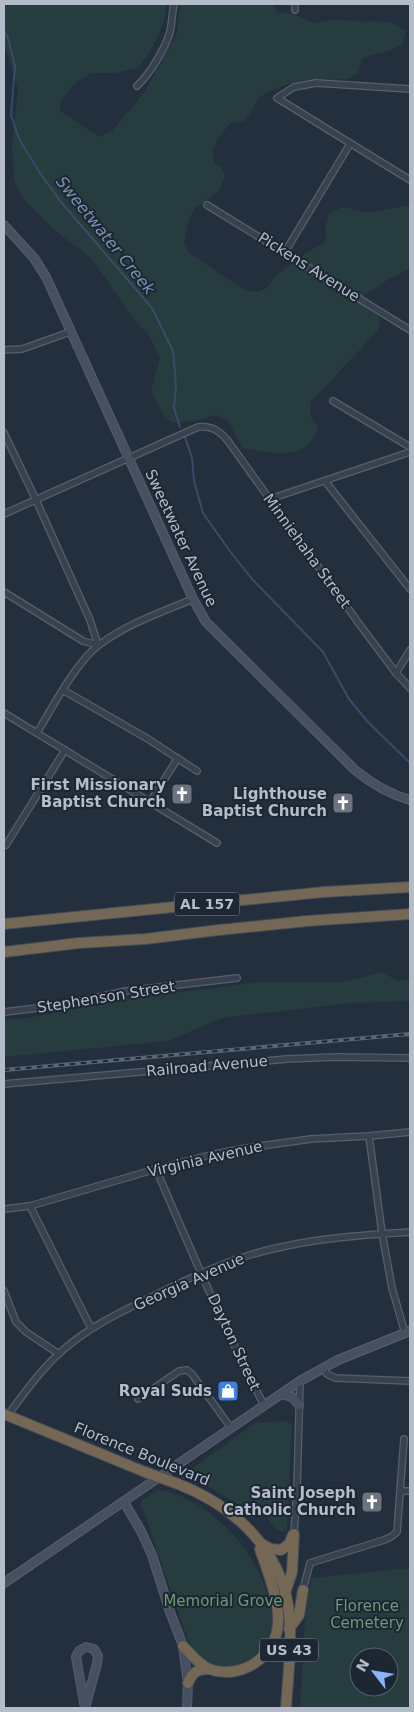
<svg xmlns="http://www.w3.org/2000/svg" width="414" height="1712" font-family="'DejaVu Sans',sans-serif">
  <rect width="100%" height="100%" fill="#242f3e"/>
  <g fill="#263c3f" fill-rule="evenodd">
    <path d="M4,4H167C163,31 155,45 139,67L115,73H92L74,84L61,100L60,111L99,137L112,131L143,94L162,62L177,33L180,4H272L278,12L296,15L313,23L332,20L391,22L406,31L402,45C389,52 375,53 362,59L358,73L348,79L305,80L288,84L267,92L258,98L253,109L244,121L231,123L218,138L212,152L214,163L222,168L225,175L220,190L194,209L188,223L184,242L188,252L244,290L257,292L266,288L278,274L304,255L326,241L325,227L329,214L342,207L369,213L410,205V269L389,279L365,295L368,308L380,318L378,330L310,403L311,417L318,428C315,433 313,441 308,445C289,460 264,451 242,448L229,422L216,415L194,421L172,423L164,415L151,392L160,358L148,333L137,324L92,259L56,231L21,196L14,180L12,147L18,90L8,55L4,49Z"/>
    <path d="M381,972L398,981L410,979V1001L350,1003L222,1018L168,1041L4,1057V1019L28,1018L119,1000L260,982H344Z"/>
    <path d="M286,1421L291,1424L292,1428L287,1529L284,1532C272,1531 267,1514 258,1506H254L248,1509L244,1508L211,1488L188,1478L186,1475L187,1472L255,1423Z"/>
    <path d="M159,1489C169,1492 181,1495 191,1501C229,1522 260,1561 270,1603C272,1613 274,1623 271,1633C264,1662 230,1677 205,1660C198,1656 192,1647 188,1640L141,1504L142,1500Z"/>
    <path d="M410,1568V1708H300L306,1604L312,1578ZM359,1657H389V1687H359Z"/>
  </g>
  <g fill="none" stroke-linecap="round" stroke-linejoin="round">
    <g stroke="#394c67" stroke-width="2">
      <path d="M4,31L8,38L15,66L11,115L19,139L40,173L61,202L152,308L173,351L176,385L174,408L180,427"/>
      <path d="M185,437L192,458L194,481L203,513L229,550L252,579L323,652L349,699L368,722L410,763"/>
    </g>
    <g stroke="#565f6c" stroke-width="8">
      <g id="street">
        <path d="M295,10V4"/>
        <path d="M137,86C150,74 165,49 170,32C172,23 172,13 174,4"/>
        <path d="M410,89L316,83L294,87L277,98L410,180"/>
        <path d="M207,205L410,330"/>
        <path d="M285,252L350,144"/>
        <path d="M4,350L22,349L70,332"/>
        <path d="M333,401L410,447"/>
        <path d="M4,433L36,500L90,620L98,645"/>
        <path d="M325,481L410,589"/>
        <path d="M270,499L410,452"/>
        <path d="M4,514L198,427C212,426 219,430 228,441L360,625L396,673L410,688"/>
        <path d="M4,592L83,641L98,645"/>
        <path d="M396,673L410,650"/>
        <path d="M63,690L148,739L197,771"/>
        <path d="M4,713L217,843"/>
        <path d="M37,733C52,708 76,662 99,645C126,624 162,612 193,599"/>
        <path d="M150,802L178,758"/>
        <path d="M4,844L6,845L65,750"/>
        <path d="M4,1012L63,1005L126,991L237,978"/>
        <path d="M4,1084L287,1059L336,1057L410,1058"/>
        <path d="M369,1136L382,1233L392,1288L405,1333"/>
        <path d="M156,1169C190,1248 224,1329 264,1405"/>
        <path d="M30,1206L91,1328"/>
        <path d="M4,1209L30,1206L156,1169L210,1155L246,1148L311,1139L369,1136L410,1132"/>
        <path d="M4,1291L16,1322L26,1332L59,1354"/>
        <path d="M323,1368L327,1374L335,1378L410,1381"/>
        <path d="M138,1399L179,1371L187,1370L192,1374L231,1428"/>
        <path d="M8,1415C25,1392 42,1368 64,1349C90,1327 115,1315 145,1300C189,1278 237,1255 286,1246C327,1237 368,1235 410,1232"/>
        <path d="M401,1491H410"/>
        <path d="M294,1534L297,1489L300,1381"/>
        <path d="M303,1590L310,1563L384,1540L391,1537L397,1532L404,1439"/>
      </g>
    </g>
    <g stroke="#565f6c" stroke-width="10">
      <g id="secondary">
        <path d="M4,225L34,258L46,277L193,599L206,622L355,770C372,784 389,794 410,800"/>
        <path d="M281,1394L292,1397L299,1405"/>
        <path d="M124,1502L141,1531L152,1555L170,1612L183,1646L188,1683L187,1708"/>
        <path d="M4,1583L300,1381L338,1360L410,1331"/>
        <path d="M86,1647L94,1649L98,1656L97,1664L85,1708L76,1657L79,1651Z"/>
      </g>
    </g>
    <g stroke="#434c59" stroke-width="12">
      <g id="highway">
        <path d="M4,924L324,892L410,887"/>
        <path d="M4,952L79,943L145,939L219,930L307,921L410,914"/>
        <path d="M4,1414L145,1472"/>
        <path d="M178,1484C232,1505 278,1546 288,1605C293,1637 288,1676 286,1708"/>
        <path d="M262,1544L271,1549L281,1550L289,1544L293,1535"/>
        <path d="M285,1593L292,1572L294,1534"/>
        <path d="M289,1629L299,1615L303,1590"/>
        <path d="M183,1646C191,1654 198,1664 209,1669C241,1681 277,1656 278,1623C280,1602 267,1570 260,1549"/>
        <path d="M188,1683C193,1672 197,1669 209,1669"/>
      </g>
    </g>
    <use href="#street" stroke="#38414e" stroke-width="5.5"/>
    <use href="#secondary" stroke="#465061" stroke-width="8"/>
    <use href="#highway" stroke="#746855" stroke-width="10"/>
    <g stroke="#5a6575" stroke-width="4">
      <path id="rail" d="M4,1070L410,1034"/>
    </g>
    <use href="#rail" stroke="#1d2633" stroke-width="2" stroke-dasharray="5.5" stroke-linecap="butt"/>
    <g stroke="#434c59" stroke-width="12" stroke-linecap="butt">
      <path id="highway-bridge" d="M145,1472L178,1484"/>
    </g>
    <use href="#highway-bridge" stroke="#746855" stroke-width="10"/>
  </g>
  <defs>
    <g id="church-square" transform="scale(1.125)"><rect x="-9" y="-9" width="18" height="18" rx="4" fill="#6b7280" stroke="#1d2633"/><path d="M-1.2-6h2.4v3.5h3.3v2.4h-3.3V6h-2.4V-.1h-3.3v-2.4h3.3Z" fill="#fff"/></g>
    <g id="shop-square" transform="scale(1.125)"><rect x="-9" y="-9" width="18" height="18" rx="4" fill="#3f7fe0" stroke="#1d2633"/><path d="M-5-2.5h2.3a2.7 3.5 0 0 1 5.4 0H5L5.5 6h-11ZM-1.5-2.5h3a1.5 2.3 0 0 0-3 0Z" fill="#fff"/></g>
  </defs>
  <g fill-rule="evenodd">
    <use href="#church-square" x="182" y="794"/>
    <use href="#church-square" x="343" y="803"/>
    <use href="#shop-square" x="228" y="1391"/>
    <use href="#church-square" x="372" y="1502"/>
  </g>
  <g text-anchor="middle" stroke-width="4" stroke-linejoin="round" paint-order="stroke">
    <g fill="#1d2633" stroke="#878f9c" stroke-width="1">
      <rect x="174.5" y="892.5" width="65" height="23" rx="4"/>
      <rect x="260" y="1638.5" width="58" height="23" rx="4"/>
    </g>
    <g font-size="14" font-weight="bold" fill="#b4bcc9">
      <text x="207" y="909">AL 157</text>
      <text x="289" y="1655">US 43</text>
    </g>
    <g font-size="15" fill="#b4bcc9" stroke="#1d2633">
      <text transform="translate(309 267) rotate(32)" y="5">Pickens Avenue</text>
      <text transform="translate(181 538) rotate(65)" y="5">Sweetwater Avenue</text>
      <text transform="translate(307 551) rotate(54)" y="5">Minniehaha Street</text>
      <text transform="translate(106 997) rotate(-9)" y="5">Stephenson Street</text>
      <text transform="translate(207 1066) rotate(-5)" y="5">Railroad Avenue</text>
      <text transform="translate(205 1159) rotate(-13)" y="5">Virginia Avenue</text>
      <text transform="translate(189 1282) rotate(-24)" y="5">Georgia Avenue</text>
      <text transform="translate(234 1342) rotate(65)" y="5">Dayton Street</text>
      <text transform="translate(142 1454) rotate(22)" y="5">Florence Boulevard</text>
    </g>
    <g font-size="15" font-weight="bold" fill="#b4bcc9" stroke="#1d2633" text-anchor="end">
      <text x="166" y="790">First Missionary<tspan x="166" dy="17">Baptist Church</tspan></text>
      <text x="327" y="799">Lighthouse<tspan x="327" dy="17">Baptist Church</tspan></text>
      <text x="212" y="1396">Royal Suds</text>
      <text x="356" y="1498">Saint Joseph<tspan x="356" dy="17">Catholic Church</tspan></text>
    </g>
    <g font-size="15" fill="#6b9a76" stroke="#1d2633">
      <text x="223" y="1606">Memorial Grove</text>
      <text x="367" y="1611">Florence<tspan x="367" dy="17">Cemetery</tspan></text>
    </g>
    <g font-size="16" font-style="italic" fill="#7c92b1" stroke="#1d2633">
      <text transform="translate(106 235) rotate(51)" y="6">Sweetwater Creek</text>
    </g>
  </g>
  <rect width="414" height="1712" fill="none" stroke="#b4bcc9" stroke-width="10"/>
  <g transform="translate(374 1672) rotate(301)"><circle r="24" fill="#1d2633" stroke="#59626f"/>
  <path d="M0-4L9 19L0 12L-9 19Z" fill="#8ab4f8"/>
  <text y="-8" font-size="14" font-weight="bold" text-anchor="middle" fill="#b4bcc9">N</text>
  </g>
</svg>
